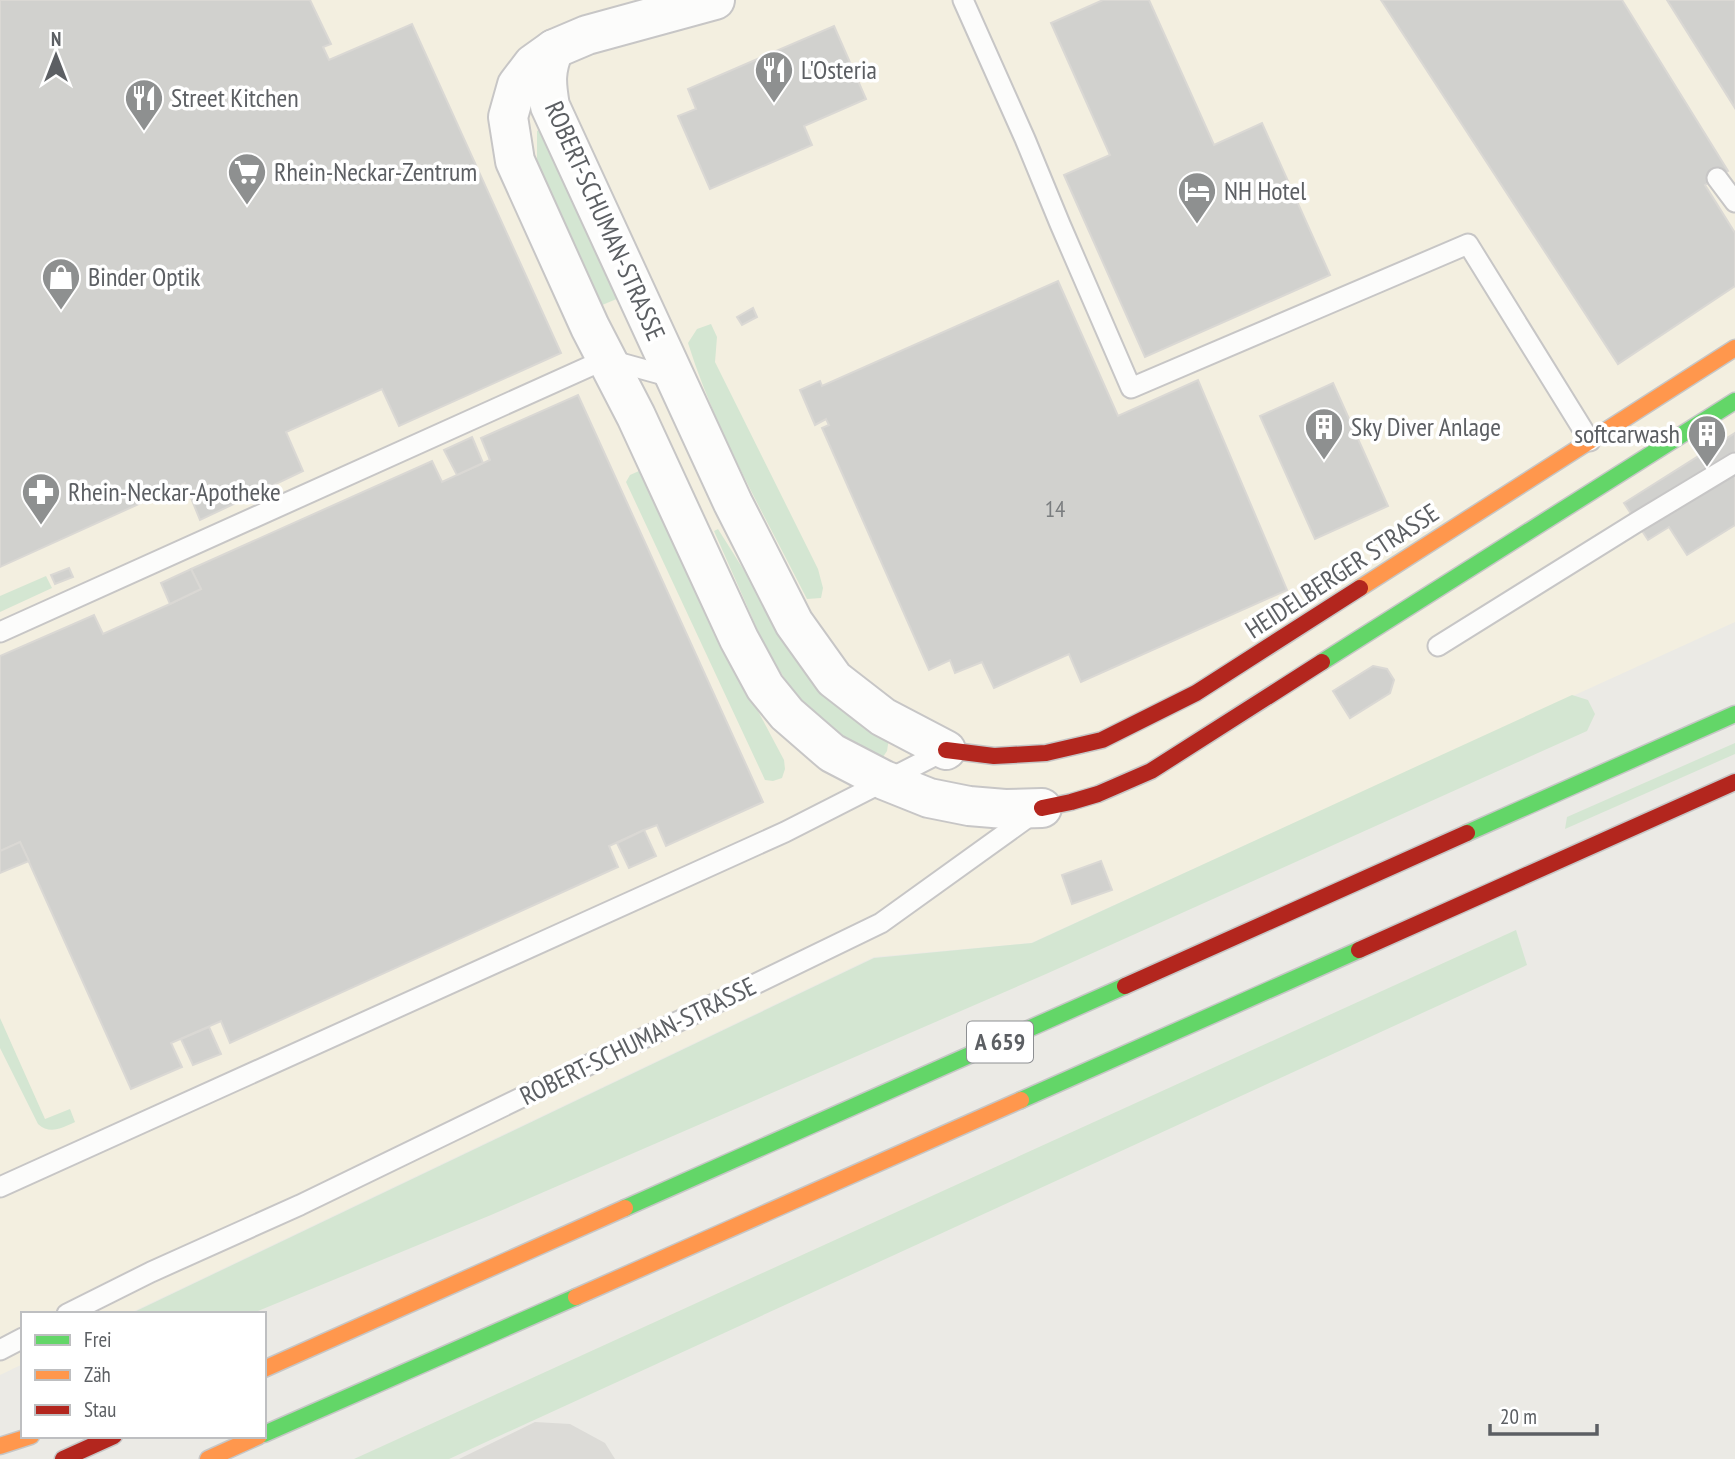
<svg xmlns="http://www.w3.org/2000/svg" width="1735" height="1459" font-family="'PT Sans Narrow',sans-serif">
  <rect width="100%" height="100%" fill="#ebeae5"/>
  <path fill="#f3efe0" d="M0,0H1735V622L1031,943L874,957L128,1314H23V1364L0,1375Z"/>
  <path fill="#dcdbd7" d="M535,1422L570,1424L605,1443L615,1459H459Z"/>
  <g fill="#d4e6d2">
    <path d="M543,128L619,298L595,308L537,181V131Z"/>
    <path d="M711,324L717,337L715,362L818,569L823,588L821,598L807,599C765,516 716,432 688,343L697,329Z"/>
    <path d="M639,471L646,473L742,681L784,760L785,769L782,778L773,781L765,780L626,482L630,475Z"/>
    <path d="M718,529L784,634L889,738L887,751L883,757L875,756L845,739L812,712L792,690L766,649L714,531Z"/>
    <path d="M46,576L52,588L0,612V596Z"/>
    <path d="M1572,695L1588,700L1595,714L1587,731L1046,974L491,1215L258,1311L251,1314H130L874,958L1032,943Z"/>
    <path d="M1735,743V754L1565,829L1567,817Z"/>
    <path d="M1516,930L1527,965L449,1459H354Z"/>
    <path d="M0,1018L45,1119L70,1109L75,1122C62,1128 50,1135 38,1124L0,1048Z"/>
  </g>
  <g fill="#d1d1ce" stroke="#dad8d4" stroke-width="2">
    <path d="M0,0H310L331,44L323,47L329,60L412,24L561,353L399,426L382,389L286,432L303,471L200,520L185,483L0,567Z"/>
    <path d="M1103,0H1149L1214,145L1262,123L1330,275L1145,357L1064,175L1110,155L1051,23Z"/>
    <path d="M1381,0H1622L1728,171L1705,185L1735,233V286L1618,364Z"/>
    <path d="M1667,0H1735V108Z"/>
    <path d="M834,26L866,99L804,126L812,145L710,189L678,116L696,109L688,89Z"/>
    <path d="M1058,281L1118,416L1198,380L1287,590L1081,682L1069,654L994,688L982,662L955,673L950,660L929,670L822,428L829,425L826,419L815,425L800,390L820,381L822,386Z"/>
    <path d="M753,308L757,317L742,325L737,317Z"/>
    <path d="M1333,383L1388,506L1315,539L1260,416Z"/>
    <path d="M578,395L763,802L666,846L657,825L644,830L609,846L618,867L230,1043L221,1021L171,1043L182,1067L131,1089L20,842L0,851V656L94,615L103,634L170,604L201,589L191,569L432,461L442,482L490,460L481,438Z"/>
    <path d="M1735,433V525L1687,555L1669,527L1648,540L1624,503Z"/>
    <path d="M472,437L483,463L457,475L444,450Z"/>
    <path d="M69,568L73,577L55,584L51,575Z"/>
    <path d="M191,569L201,589L170,604L161,583Z"/>
    <path d="M1373,666L1387,669L1394,680L1390,693L1350,718L1333,691Z"/>
    <path d="M644,830L656,856L629,868L617,843Z"/>
    <path d="M20,842L29,861L0,873V851Z"/>
    <path d="M1101,861L1112,890L1072,904L1062,875Z"/>
    <path d="M209,1027L221,1054L193,1065L181,1039Z"/>
  </g>
  <g fill="none" stroke-linecap="round" stroke-linejoin="round">
    <g stroke="#c7c6c6" stroke-width="23">
      <g id="lane">
        <path d="M963,0L1025,139L1060,224L1131,388L1468,244L1590,441"/>
        <path d="M1717,178L1735,202"/>
        <path d="M0,632L606,359L675,378"/>
        <path d="M1438,646L1637,522L1735,463"/>
        <path d="M0,1187L785,832L946,750"/>
        <path d="M67,1314L151,1272L300,1205L881,923L1034,813"/>
        <path d="M0,1350L23,1338"/>
      </g>
    </g>
    <g stroke="#c7c6c6" stroke-width="42">
      <g id="street">
        <path d="M715,0L587,35L554,49L533,64L517,85L508,117L515,161L590,327L636,416L739,639L765,687L787,714L832,753L884,780L929,798L969,806L1005,809L1042,808"/>
        <path d="M554,49C545,71 546,83 550,106L733,503L794,623L834,679L883,717L946,750"/>
      </g>
    </g>
    <g stroke="#c6c6c6" stroke-width="19">
      <g id="fast">
        <path d="M1322,662L1735,401"/>
        <path d="M1467,833L1735,714"/>
        <path d="M1021,1100L1359,950"/>
        <path d="M625,1208L1125,986"/>
        <path d="M264,1434L576,1297"/>
      </g>
    </g>
    <g stroke="#c6c6c6" stroke-width="19">
      <g id="slow">
        <path d="M1360,588L1735,348"/>
        <path d="M576,1297L1021,1100"/>
        <path d="M264,1369L625,1208"/>
        <path d="M0,1446L31,1436"/>
        <path d="M208,1459L259,1436"/>
      </g>
    </g>
    <g stroke="#c6c6c6" stroke-width="19">
      <g id="jam">
        <path d="M946,750L994,756L1046,753L1102,740L1196,693L1360,588"/>
        <path d="M1042,808L1071,802L1098,794L1151,771L1322,662"/>
        <path d="M1359,950L1735,782"/>
        <path d="M1125,986L1467,833"/>
        <path d="M63,1459L114,1436"/>
      </g>
    </g>
    <use href="#lane" stroke="#fcfcfb" stroke-width="19"/>
    <use href="#street" stroke="#fcfcfb" stroke-width="38"/>
    <use href="#fast" stroke="#63d668" stroke-width="16"/>
    <use href="#slow" stroke="#ff974d" stroke-width="16"/>
    <use href="#jam" stroke="#b3261e" stroke-width="16"/>
  </g>
  <defs>
    <g id="restaurant-pin" transform="scale(2.0125)"><path d="M0 17L-7.5 6A9.5 9.5 0 1 1 7.5 6Z" fill="#8e9090" stroke="#fff"/><path d="M-5-6h1v4h1v-4h1v4h1v-4h1v5L-1.5 .5V6h-2V.5L-5-1ZM5-6V6H3V1.5H1.5Q1.5-4 5-6Z" fill="#fff"/></g>
    <g id="supermarket-pin" transform="scale(2.0125)"><path d="M0 17L-7.5 6A9.5 9.5 0 1 1 7.5 6Z" fill="#8e9090" stroke="#fff"/><path d="M-6-5.5h2.5l.6 2H6L4.5 2H-2.5L-4.4-4H-6ZM-1.5 3.2a1.3 1.3 0 1 0 .1 0ZM3 3.2a1.3 1.3 0 1 0 .1 0Z" fill="#fff"/></g>
    <g id="hotel-pin" transform="scale(2.0125)"><path d="M0 17L-7.5 6A9.5 9.5 0 1 1 7.5 6Z" fill="#8e9090" stroke="#fff"/><path d="M-6-4.5h1.5V1H6V5H4.5V3h-9V5H-6ZM-4 0a1.8 1.8 0 1 1 3.6 0ZM.5 0V-2.5h3Q6-2.5 6 0Z" fill="#fff"/></g>
    <g id="shop-pin" transform="scale(2.0125)"><path d="M0 17L-7.5 6A9.5 9.5 0 1 1 7.5 6Z" fill="#8e9090" stroke="#fff"/><path d="M-5-2.5h2.3a2.7 3.5 0 0 1 5.4 0H5L5.5 6h-11ZM-1.5-2.5h3a1.5 2.3 0 0 0-3 0Z" fill="#fff"/></g>
    <g id="building-pin" transform="scale(2.0125)"><path d="M0 17L-7.5 6A9.5 9.5 0 1 1 7.5 6Z" fill="#8e9090" stroke="#fff"/><path d="M-4-6H4V6H1V3H-1V6H-4ZM-2.5-4.3h1.7v1.8h-1.7ZM.8-4.3h1.7v1.8H.8ZM-2.5-1h1.7V.8h-1.7ZM.8-1h1.7V.8H.8Z" fill="#fff"/></g>
    <g id="pharmacy-pin" transform="scale(2.0125)"><path d="M0 17L-7.5 6A9.5 9.5 0 1 1 7.5 6Z" fill="#8e9090" stroke="#fff"/><path d="M-2-6h4v4h4v4h-4v4h-4v-4h-4v-4h4Z" fill="#fff"/></g>
  </defs>
  <g fill-rule="evenodd">
    <use href="#restaurant-pin" x="774" y="70"/>
    <use href="#restaurant-pin" x="144" y="98"/>
    <use href="#supermarket-pin" x="247" y="172"/>
    <use href="#hotel-pin" x="1197" y="191"/>
    <use href="#shop-pin" x="61" y="277"/>
    <use href="#building-pin" x="1324" y="427"/>
    <use href="#building-pin" x="1707" y="434"/>
    <use href="#pharmacy-pin" x="41" y="492"/>
  </g>
  <g text-anchor="middle" stroke-width="7" stroke-linejoin="round" paint-order="stroke">
    <g font-size="23" fill="#7a7d7f">
      <text x="1055" y="517">14</text>
    </g>
    <rect fill="#fff" stroke="#8d8f92" stroke-width="2" x="967" y="1021.5" width="66" height="41" rx="5"/>
    <g font-size="24" font-weight="bold" fill="#5c5f63">
      <text x="1000" y="1050">A 659</text>
    </g>
    <g font-size="26" fill="#5c5f63" stroke="#fff" text-anchor="start">
      <text x="801" y="79">L'Osteria</text>
      <text x="171" y="107">Street Kitchen</text>
      <text x="274" y="181">Rhein-Neckar-Zentrum</text>
      <text x="1224" y="200">NH Hotel</text>
      <text x="88" y="286">Binder Optik</text>
      <text x="1351" y="436">Sky Diver Anlage</text>
      <text x="1680" y="443" text-anchor="end">softcarwash</text>
      <text x="68" y="501">Rhein-Neckar-Apotheke</text>
    </g>
    <g font-size="26" fill="#5c5f63" stroke="#fff">
      <text transform="translate(605 221) rotate(66)" y="9">ROBERT-SCHUMAN-STRASSE</text>
      <text transform="translate(1342 571) rotate(-33)" y="9">HEIDELBERGER STRASSE</text>
      <text transform="translate(638 1041) rotate(-26)" y="9">ROBERT-SCHUMAN-STRASSE</text>
    </g>
  </g>
  <rect x="21" y="1312" width="245" height="126" fill="#ffffff" stroke="#bebfc1" stroke-width="2"/>
  <rect x="35" y="1335" width="35" height="10" fill="#63d668" stroke="#bebfc1" stroke-width="2"/>
  <text x="84" y="1347" font-size="21" fill="#5c5f63">Frei</text>
  <rect x="35" y="1370" width="35" height="10" fill="#ff974d" stroke="#bebfc1" stroke-width="2"/>
  <text x="84" y="1382" font-size="21" fill="#5c5f63">Zäh</text>
  <rect x="35" y="1405" width="35" height="10" fill="#b3261e" stroke="#bebfc1" stroke-width="2"/>
  <text x="84" y="1417" font-size="21" fill="#5c5f63">Stau</text>
  <g transform="translate(56 56)" stroke="#ffffff" stroke-width="5" paint-order="stroke">
  <path d="M0-5L12 26L0 18L-12 26Z" fill="#5c5f63"/>
  <text y="-10" font-size="19" font-weight="bold" text-anchor="middle" fill="#5c5f63">N</text>
  </g>
  <path d="M1490 1424v10h107v-10" fill="none" stroke="#5c5f63" stroke-width="3.5"/>
  <text x="1500" y="1424" font-size="21" fill="#5c5f63" stroke="#ffffff" stroke-width="5" paint-order="stroke">20 m</text>
</svg>
